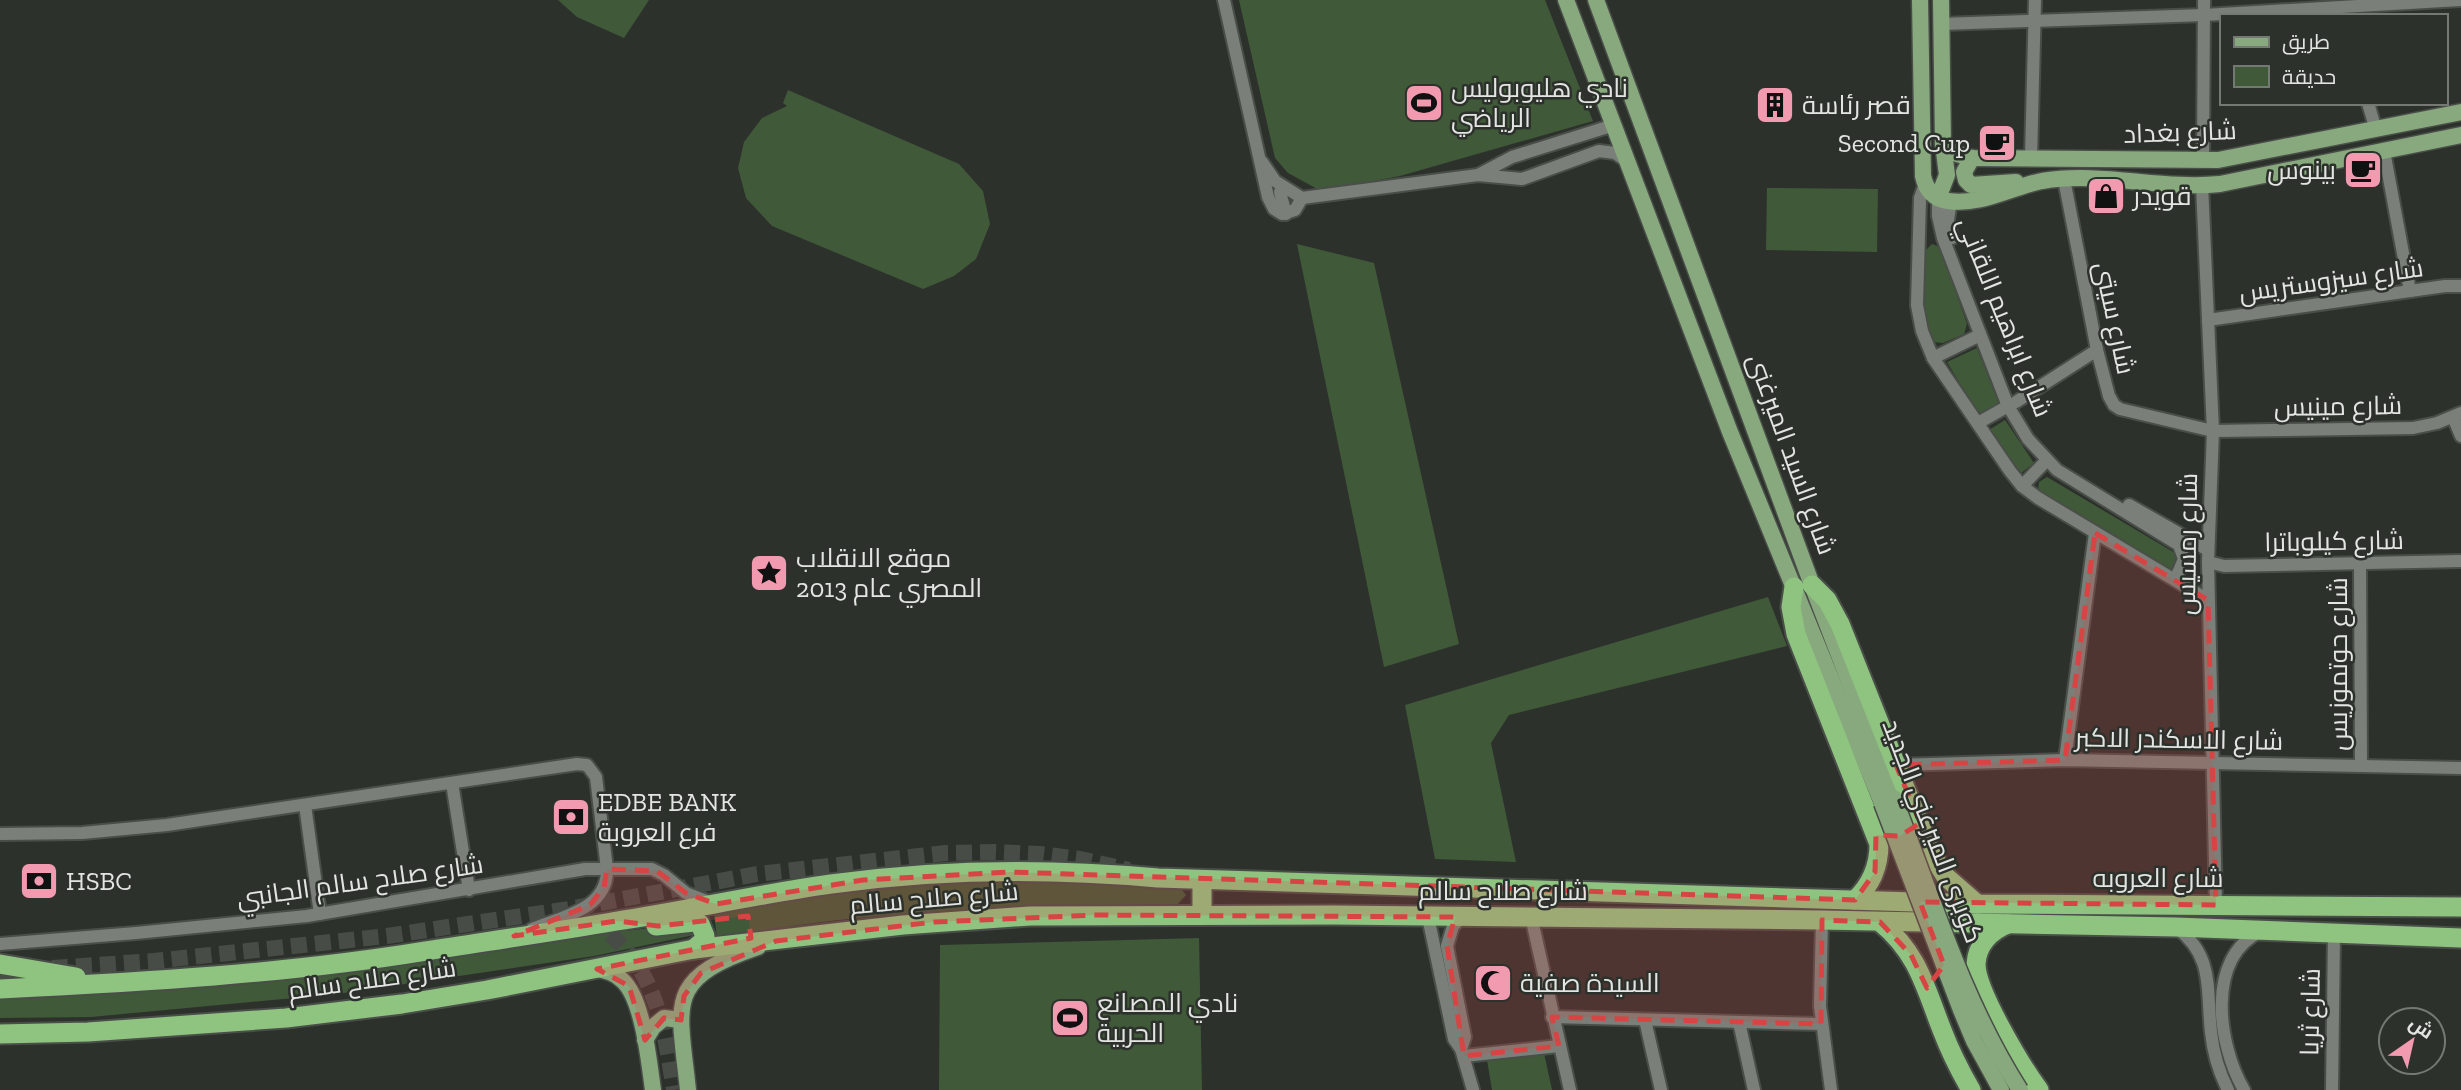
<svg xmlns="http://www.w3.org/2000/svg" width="2461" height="1090" font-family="'Zilla Slab',Cairo,serif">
  <rect width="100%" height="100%" fill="#2d312c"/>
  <g fill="#405939">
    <path d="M558,0H649L624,38L577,17Z"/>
    <path d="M1239,0H1545L1593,121L1400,176L1321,191L1288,173L1275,158Z"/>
    <path d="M788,90L959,164L983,191L990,224L976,259L954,276L923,289L772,226L746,198L738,168L744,142L762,118L787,106L783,103Z"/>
    <path d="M1767,188L1878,189L1877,252L1766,250Z"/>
    <path d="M1297,244L1374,263L1459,644L1384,667Z"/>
    <path d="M1932,244L1940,247L1967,324L1964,334L1943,343L1933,342L1926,325L1924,309L1926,250Z"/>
    <path d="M1977,348L2000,406L1979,416L1947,362Z"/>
    <path d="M2005,420L2034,463L2020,474L1989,430Z"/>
    <path d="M2047,477L2175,553L2179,558L2175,569L2166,570L2038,491L2039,482Z"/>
    <path d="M1768,597L1787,646L1509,715L1491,743L1516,862L1435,859L1405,705Z"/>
    <path d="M1043,878L1179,886L1186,895L1178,904C1059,906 940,908 822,922C787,926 752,933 717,938L714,914L811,897L930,883Z"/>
    <path d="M690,924L694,935L594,956L337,994L91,1017L0,1018V996Z"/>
    <path d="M1199,938L1202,1090H939L940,945Z"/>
    <path d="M1544,1053L1552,1090H1492L1487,1060Z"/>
  </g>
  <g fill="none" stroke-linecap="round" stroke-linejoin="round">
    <g stroke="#484c47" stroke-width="16" stroke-dasharray="16 8" stroke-linecap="butt">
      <path d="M591,920C655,961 663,1021 674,1090"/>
      <path d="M52,968L154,961L387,936L569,909L757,874L946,853L994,852L1040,854L1080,859L1129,870"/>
      <path d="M0,979L36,973"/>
    </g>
    <g stroke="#4a4e49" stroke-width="16">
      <g id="minor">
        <path d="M1224,0L1268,197L1274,209L1282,214L1295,210L1302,198"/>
        <path d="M1942,24L2204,15L2460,0"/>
        <path d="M2368,103L2376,130"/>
        <path d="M2384,151L2410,291"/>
        <path d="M2031,158L2035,0"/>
        <path d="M2203,161L2204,0"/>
        <path d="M1262,162L1275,181L1302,198"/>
        <path d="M1478,175L1512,157L1614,125"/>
        <path d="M2064,179L2097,350L2109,396L2114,405L2120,409L2213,431L2413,428L2437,423L2461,413"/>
        <path d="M1925,184L1920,198L1919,234L1917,305L1922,331L1933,358L2010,471L2022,486L2038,498L2208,600"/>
        <path d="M2202,185L2213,431L2208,562L2216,905"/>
        <path d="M1280,192L1286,214"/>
        <path d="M1302,198L1478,175L1522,179L1599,151L1615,153L1628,162"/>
        <path d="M1938,198V216L1943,238L2008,406L2028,439L2057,470L2179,545L2184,559L2175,580"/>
        <path d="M1951,201L1948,220L1952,238"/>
        <path d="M2208,320L2445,286H2461"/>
        <path d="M1933,358L1980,335"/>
        <path d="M2016,402L2097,350"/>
        <path d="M2453,417L2461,436"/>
        <path d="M1978,423L2008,406"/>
        <path d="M2022,486L2046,461"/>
        <path d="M2129,505L2208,550"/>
        <path d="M2208,562L2224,566L2461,561"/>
        <path d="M2360,563L2361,766"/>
        <path d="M2065,760L2095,533"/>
        <path d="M1896,765L2065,760L2461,768"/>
        <path d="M452,783L469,890"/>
        <path d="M305,805L320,914"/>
        <path d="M0,834L82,833L167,825L577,764L587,765L596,777L607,869C608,909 562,917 532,929"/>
        <path d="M1531,916L1570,1090"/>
        <path d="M1428,917L1454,1039L1461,1049L1473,1090"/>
        <path d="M1822,920L1820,1006L1831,1090"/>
        <path d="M2176,927C2215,957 2206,989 2211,1032C2213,1052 2219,1072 2228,1090"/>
        <path d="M0,944L136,933L307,916L585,869H652L664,875L686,893L709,902"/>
        <path d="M1552,1017L1821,1024"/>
        <path d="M1645,1020L1661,1090"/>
        <path d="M1739,1022L1754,1090"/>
        <path d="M1461,1049L1465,1037L1447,946L1453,926L1462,917"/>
        <path d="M1464,1056L1559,1046"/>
        <path d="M2244,1090C2218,1045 2205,958 2261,931"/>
        <path d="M2332,1090L2334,934"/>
      </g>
    </g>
    <g stroke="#4a4e49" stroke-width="19">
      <g id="major">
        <path d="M1566,0L1730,432L1882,803"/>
        <path d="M1596,0L1812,585L1894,798"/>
        <path d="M1920,0L1923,176C1926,190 1934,199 1948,201C1981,206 2011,187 2042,181C2101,171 2161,190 2220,184L2461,135"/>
        <path d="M1943,144L1957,154L1972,158L2218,160L2461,112"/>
        <path d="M1972,158L1964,172L1966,180L1971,185L2016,182"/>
        <path d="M1938,198L1947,175L1943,144L1941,0"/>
        <path d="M597,969C607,971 615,973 622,980C643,998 649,1062 653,1090"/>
        <path d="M645,1040L653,1027L664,1018L681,1020"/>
        <path d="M688,1090C679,1003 664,979 758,947"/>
      </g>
    </g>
    <g stroke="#4a4e49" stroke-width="23">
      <g id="highway">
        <path d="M1812,585L1827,600L1840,624L1931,853L1946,877L1977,904"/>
        <path d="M1794,587L1791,607L1796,634L1879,844C1879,867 1871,885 1855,900"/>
        <path d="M1202,880V915"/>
        <path d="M1880,922C1918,953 1925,987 1942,1030C1950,1051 1960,1071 1971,1090"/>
        <path d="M2008,924C1990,931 1977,945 1976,964C1976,991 2022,1067 2039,1090"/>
        <path d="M656,926L694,922L700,924L705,936L702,942L694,949"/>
        <path d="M0,964L76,977"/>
        <path d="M0,989C143,982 285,974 426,951C490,941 554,932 617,921C689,910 759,894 831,884C939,869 1049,868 1158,878L1977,904L2461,907"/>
        <path d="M0,1034L88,1032L286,1018L402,1004L487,990L694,949L903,925L1030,916L1333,915L1822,920L2176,927L2461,938"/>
      </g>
    </g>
    <use href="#minor" stroke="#7a8079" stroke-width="12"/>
    <use href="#major" stroke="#87a97d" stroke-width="16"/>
    <use href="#highway" stroke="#8fc480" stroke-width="19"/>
    <g stroke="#4a4e49" stroke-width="19" stroke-linecap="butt">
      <g id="major-bridge">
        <path d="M1894,798C1932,897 1963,1001 2020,1090"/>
        <path d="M1882,803L1961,1010L1974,1041L2001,1090"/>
      </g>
    </g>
    <use href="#major-bridge" stroke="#87a97d" stroke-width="16"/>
  </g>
  <path fill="#d84444" fill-opacity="0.2" stroke="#d84444" stroke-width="5" stroke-dasharray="14 9" stroke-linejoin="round" d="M2095,533L2208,600L2216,905L1920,902L1944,965L1927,988L1911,955L1880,922L1822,920L1821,1024L1552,1017L1559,1046L1464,1056L1447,946L1455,917L1094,915L934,922L776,941L701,973L684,996L681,1020L664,1018L645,1040L629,986L597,969L751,938L748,916L658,926L617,921L514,936L590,905L604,887L607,869L657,871L686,893L716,904L863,880L1010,872L1855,900L1875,872L1876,835L1900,836L1920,823L1896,765L2065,760Z"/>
  <defs>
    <g id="stadium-square" transform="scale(2.0125)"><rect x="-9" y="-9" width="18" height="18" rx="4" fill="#f29ab0" stroke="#2d312c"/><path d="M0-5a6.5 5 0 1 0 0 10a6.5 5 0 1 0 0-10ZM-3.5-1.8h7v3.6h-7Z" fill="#111"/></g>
    <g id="building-square" transform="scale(2.0125)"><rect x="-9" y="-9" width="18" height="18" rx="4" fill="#f29ab0" stroke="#2d312c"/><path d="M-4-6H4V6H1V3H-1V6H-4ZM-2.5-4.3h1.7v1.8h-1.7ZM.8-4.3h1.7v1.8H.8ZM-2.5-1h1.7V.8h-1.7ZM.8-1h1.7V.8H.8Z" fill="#111"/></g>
    <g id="cafe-square" transform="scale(2.0125)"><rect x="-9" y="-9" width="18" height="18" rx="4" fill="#f29ab0" stroke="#2d312c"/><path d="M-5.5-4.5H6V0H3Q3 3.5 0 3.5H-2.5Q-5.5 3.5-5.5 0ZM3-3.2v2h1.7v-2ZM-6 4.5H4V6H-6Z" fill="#111"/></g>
    <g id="shop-square" transform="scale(2.0125)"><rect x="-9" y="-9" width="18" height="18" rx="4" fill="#f29ab0" stroke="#2d312c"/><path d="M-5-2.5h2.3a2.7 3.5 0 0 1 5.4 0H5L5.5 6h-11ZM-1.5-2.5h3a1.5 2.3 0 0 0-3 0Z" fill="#111"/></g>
    <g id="sight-square" transform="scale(2.0125)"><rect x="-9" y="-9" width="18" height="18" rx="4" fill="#f29ab0" stroke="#2d312c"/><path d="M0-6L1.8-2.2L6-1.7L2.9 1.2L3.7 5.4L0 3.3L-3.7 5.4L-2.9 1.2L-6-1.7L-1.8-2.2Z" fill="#111"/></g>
    <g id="bank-square" transform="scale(2.0125)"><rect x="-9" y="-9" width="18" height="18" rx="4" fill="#f29ab0" stroke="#2d312c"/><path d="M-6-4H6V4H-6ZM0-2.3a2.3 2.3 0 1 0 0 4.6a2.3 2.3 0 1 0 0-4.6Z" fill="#111"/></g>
    <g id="mosque-square" transform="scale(2.0125)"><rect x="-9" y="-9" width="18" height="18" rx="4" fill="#f29ab0" stroke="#2d312c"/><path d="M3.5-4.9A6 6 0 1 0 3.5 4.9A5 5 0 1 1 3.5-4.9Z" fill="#111"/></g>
  </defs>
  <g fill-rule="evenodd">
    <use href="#stadium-square" x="1424" y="103"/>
    <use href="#building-square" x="1775" y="105"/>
    <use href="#cafe-square" x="1997" y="143"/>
    <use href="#cafe-square" x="2363" y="170"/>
    <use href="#shop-square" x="2106" y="196"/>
    <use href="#sight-square" x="769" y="573"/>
    <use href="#bank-square" x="571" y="817"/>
    <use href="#bank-square" x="39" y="881"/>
    <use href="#mosque-square" x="1493" y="983"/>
    <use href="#stadium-square" x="1070" y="1018"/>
  </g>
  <g text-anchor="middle" stroke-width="5" stroke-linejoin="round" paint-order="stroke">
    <g font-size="26" fill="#e2e5e1" stroke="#2d312c" text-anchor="start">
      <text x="1451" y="97">نادي هليوبوليس<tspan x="1451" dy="30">الرياضي</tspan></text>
      <text x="1802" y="114">قصر رئاسة</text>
      <text x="1970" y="152" text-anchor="end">Second Cup</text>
      <text x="2336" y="179" text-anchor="end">بينوس</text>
      <text x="2133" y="205">قويدر</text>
      <text x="796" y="567">موقع الانقلاب<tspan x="796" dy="30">المصري عام 2013</tspan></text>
      <text x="598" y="811">EDBE BANK<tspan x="598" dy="30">فرع العروبة</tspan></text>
      <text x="66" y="890">HSBC</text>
      <text x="1520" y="992">السيدة صفية</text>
      <text x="1097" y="1012">نادي المصانع<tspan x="1097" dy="30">الحربية</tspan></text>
    </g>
    <g font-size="26" fill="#e2e5e1" stroke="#2d312c">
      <text transform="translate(2180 132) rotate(-2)" y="9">شارع بغداد</text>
      <text transform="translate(2331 280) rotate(-8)" y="9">شارع سيزوستريس</text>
      <text transform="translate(2005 317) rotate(68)" y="9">شارع ابراهيم اللقاني</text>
      <text transform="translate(2115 318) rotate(78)" y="9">شارع سيتى</text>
      <text transform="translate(2338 406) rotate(-1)" y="9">شارع مينيس</text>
      <text transform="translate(1792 454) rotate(70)" y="9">شارع السيد الميرغنى</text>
      <text transform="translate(2334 541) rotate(-1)" y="9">شارع كيلوباترا</text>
      <text transform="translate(2187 544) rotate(-89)" y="9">شارع رمسيس</text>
      <text transform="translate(2338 664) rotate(-90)" y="9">شارع حوتموزيس</text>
      <text transform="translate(2179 739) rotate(1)" y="9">شارع الاسكندر الاكبر</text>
      <text transform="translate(1933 831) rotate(69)" y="9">كوبرى الميرغني الجديد</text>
      <text x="2158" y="887">شارع العروبه</text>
      <text transform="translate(360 881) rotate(-8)" y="9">شارع صلاح سالم الجانبي</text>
      <text x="1503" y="900">شارع صلاح سالم</text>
      <text transform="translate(934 898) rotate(-5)" y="9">شارع صلاح سالم</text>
      <text transform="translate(372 979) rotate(-8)" y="9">شارع صلاح سالم</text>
      <text transform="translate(2310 1012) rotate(-89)" y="9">شارع ثريا</text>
    </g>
  </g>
  <rect x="2220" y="14" width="228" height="91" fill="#2d312c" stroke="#757974" stroke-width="2"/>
  <rect x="2234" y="37" width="35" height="10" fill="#87a97d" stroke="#757974" stroke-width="2"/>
  <text x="2282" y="49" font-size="21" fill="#e2e5e1">طريق</text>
  <rect x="2234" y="66" width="35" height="21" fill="#405939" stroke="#757974" stroke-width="2"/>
  <text x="2282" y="84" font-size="21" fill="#e2e5e1">حديقة</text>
  <g transform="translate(2412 1041) rotate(34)"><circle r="33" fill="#2d312c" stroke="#757974" stroke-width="2"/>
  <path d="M0-5L12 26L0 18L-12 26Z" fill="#f29ab0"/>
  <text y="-10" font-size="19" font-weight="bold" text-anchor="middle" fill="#e2e5e1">ش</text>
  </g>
</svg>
